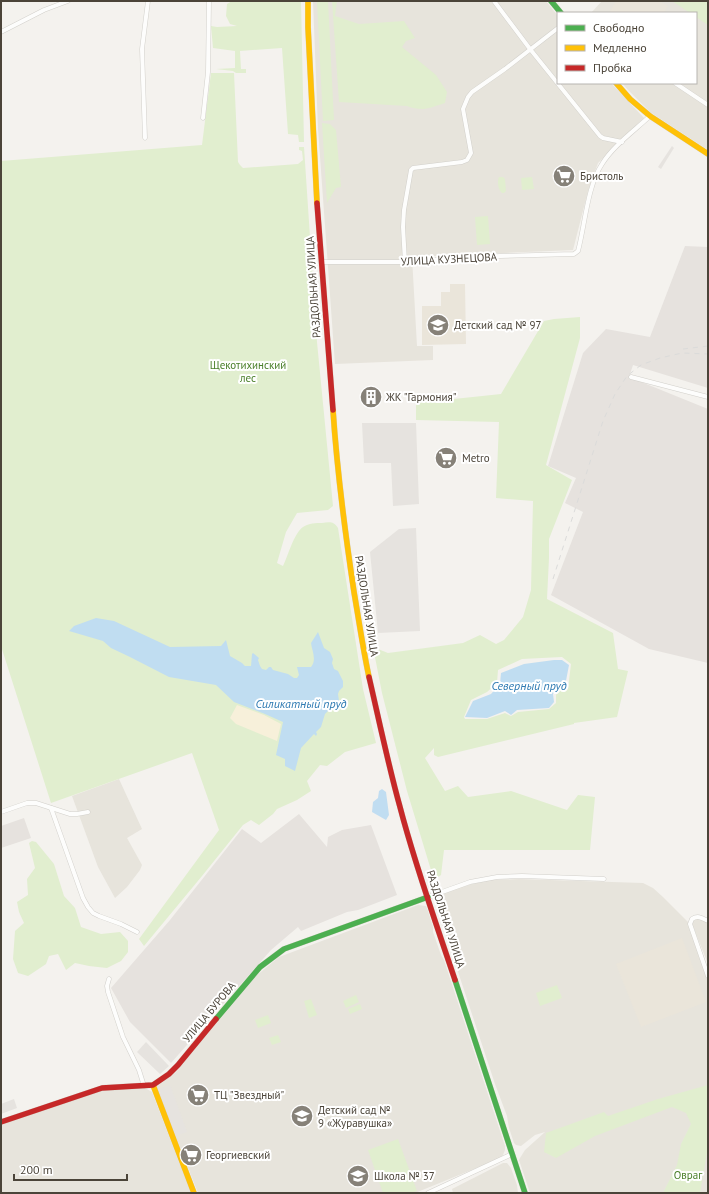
<svg xmlns="http://www.w3.org/2000/svg" width="709" height="1194" font-family="'PT Sans',sans-serif">
  <rect width="100%" height="100%" fill="#f4f2ee"/>
  <g fill="#e7e4dc">
    <path d="M313,1H546L558,16V83H611L644,118L598,163L588,191L573,250L412,257L417,346H433V360L335,364L318,129Z"/>
    <path d="M602,1H673L692,13H591Z"/>
    <path d="M696,16L708,24V150L650,112L628,90L622,83H696Z"/>
    <path d="M119,779L142,829L127,838L142,865L140,870L127,887L115,898L98,867L72,796Z"/>
    <path d="M519,879L643,883L653,888L663,897L688,922L708,981V1193H530L519,1160L520,1158L525,1150L545,1132L535,1135L521,1146L516,1145L514,1143L509,1128L507,1116L495,1084L438,911L436,900L442,894L464,886L491,880Z"/>
    <path d="M418,905L426,906L428,911L433,927V932L441,955L444,960L505,1146V1150L503,1155L501,1158L415,1193H198L156,1087L176,1072L256,976L279,957Z"/>
    <path d="M696,918L699,919L708,923V964L692,924L693,921Z"/>
    <path d="M145,1088L152,1092L191,1193H1V1125L94,1092L109,1089Z"/>
    <path d="M503,1163H507L511,1168L517,1185L518,1193H453L452,1189Z"/>
  </g>
  <g fill="#e6e2de">
    <path d="M685,246L708,247V388L633,365L629,377L708,409V663L649,649L551,595L583,512L565,503L576,478L548,466L583,353L606,329L650,337Z"/>
    <path d="M299,814L327,847L328,837L342,830L371,825L397,895L358,910L347,912L301,931L298,927L271,950L171,1063L130,1022L111,988L170,920L242,829L261,843Z"/>
    <path d="M24,818L31,838L1,848V826Z"/>
  </g>
  <g fill="#eae5da">
    <path d="M616,1H659L668,6L664,13H609Z"/>
    <path d="M450,284H465L466,344L422,345V306H441V292H450Z"/>
    <path d="M682,938L706,1002L641,1027L616,964Z"/>
  </g>
  <g fill="#e1eecf" fill-rule="evenodd">
    <path d="M232,1H301L304,142H299L298,135L288,134L282,48L240,51L241,69H246V73H236L233,71L216,69L235,68V51L213,48L211,26L217,27L237,26L230,24L226,16L227,4Z"/>
    <path d="M317,1H328L334,120L323,121Z"/>
    <path d="M332,1H337L335,16L359,24L404,21L415,38L406,41L402,47L436,75L447,92L445,103C429,108 423,112 407,106L339,102Z"/>
    <path d="M672,1H708V25L696,17V13H690Z"/>
    <path d="M211,73H234L238,162L240,165L243,168L298,164L303,160L302,151L299,150V147H304L317,342L333,506L328,510L297,513L286,532L277,563L283,566C288,556 294,533 303,527C309,523 316,523 322,523C329,522 334,521 338,528L363,689L376,743L345,752L327,766L320,765L307,781L311,791L297,800L277,809L273,814L259,825L251,820L243,825L202,876L144,946L139,939L219,830L192,753L51,803L1,646V161L202,145Z"/>
    <path d="M322,123L330,124L336,130L341,187L336,188L327,203Z"/>
    <path d="M499,177H503L505,179L506,191L504,193H502C498,190 497,181 499,177Z"/>
    <path d="M532,177L534,189L522,190L521,178Z"/>
    <path d="M488,216L490,244L477,245L475,217Z"/>
    <path d="M580,317V338L546,465L572,480L549,539V558L547,599L613,633L618,669L628,671L617,717L574,723V724L438,757L434,755V748L425,758L445,791L458,786L468,797L511,791L567,810L578,795L595,797L590,850H444L441,875L434,880L407,791L382,693L373,647L388,653L463,643L480,635L496,644L504,640L523,617L531,590L533,501L496,498L499,422L416,420V403L501,394L544,321L554,319ZM562,657L571,664L568,689L561,685L556,695V703L549,709L518,712L511,716L505,713L487,719H465L464,717L471,700L487,692L497,683L498,670L522,659Z"/>
    <path d="M32,841L36,842L54,864L64,896L75,908L81,927L101,934L120,932L128,941V952L121,961L107,968L89,966L75,963L66,970L58,954L49,956L46,964L28,976L18,973L13,959L15,931L24,923L19,912L17,902L28,895L27,879L35,868L29,843Z"/>
    <path d="M557,985L562,998L540,1006L536,993Z"/>
    <path d="M356,995L359,1002L346,1008L343,1001Z"/>
    <path d="M311,999L317,1015L309,1018L304,1001Z"/>
    <path d="M360,1004L362,1009L350,1014L348,1009Z"/>
    <path d="M268,1015L271,1023L258,1028L255,1020Z"/>
    <path d="M278,1035L281,1042L272,1045L269,1038Z"/>
    <path d="M708,1085V1147L700,1193H663L677,1165L681,1144L691,1124L686,1113L672,1107L595,1136L556,1158L544,1152L546,1133L604,1112L608,1116L658,1099Z"/>
    <path d="M398,1139L417,1191L410,1193H383L368,1150Z"/>
  </g>
  <path fill="#f7f0da" d="M237,705L264,715L281,724L277,741L236,724L230,718Z"/>
  <g fill="#e6e3df">
    <path d="M672,146L674,148L661,169L658,167Z"/>
    <path d="M362,423H416L419,504L393,506L391,463H364Z"/>
    <path d="M416,528L420,631L378,633L370,552L399,529Z"/>
    <path d="M146,1042L169,1066L160,1074L137,1052Z"/>
    <path d="M170,1085L187,1132L176,1136L159,1089Z"/>
    <path d="M14,1099L17,1108L1,1114V1104Z"/>
  </g>
  <g fill="#c0ddf1">
    <path d="M96,618L114,621L170,647L221,646L226,640L230,656L242,663L245,666H251L252,654L253,653L259,658L258,660L260,666L262,669L266,670L269,667H271L273,670L288,674L294,678H297L299,675L297,667H311C317,660 312,651 311,643L318,632L324,648L330,652L333,659L332,663L334,669L338,671L343,681V687L339,691L338,694L339,701L336,705L333,706L325,714L321,727L316,732L317,734L316,736L314,734L301,748L295,771L285,766V759L276,755L283,722L265,714L234,702L216,685L169,677L130,657L111,648L103,641L69,631L74,626Z"/>
    <path d="M554,660H562L569,665L565,686L559,682L553,694L554,702L549,708L517,710L511,715L505,711L487,718L465,717L473,701L491,694L500,684L501,673L524,664Z"/>
    <path d="M382,789L386,792L389,815L386,820L372,812L373,802L378,798L379,791Z"/>
  </g>
  <g fill="none" stroke-linecap="round" stroke-linejoin="round">
    <g stroke="#d2d0cb" stroke-width="5">
      <g id="street">
        <path d="M494,1L530,49L600,136L603,138L622,142"/>
        <path d="M1,32L44,10L68,1"/>
        <path d="M675,83L708,105"/>
        <path d="M203,118L208,72L209,1"/>
        <path d="M145,138L142,49L148,1"/>
        <path d="M322,262H400L500,256L574,254L578,251C585,225 587,187 602,164C613,146 634,131 650,116"/>
        <path d="M405,262L403,227L404,210L411,170L413,168L462,162L467,160L471,153L463,109L468,97L472,92L505,69L558,28"/>
        <path d="M631,377L708,397"/>
        <path d="M51,808L83,898L88,907L93,913L99,916L121,924L137,932"/>
        <path d="M1,812L27,803H36L70,814H77L88,812"/>
        <path d="M428,897L470,882L497,877L522,876L604,879"/>
        <path d="M708,921C702,918 698,915 692,919L690,924L708,976"/>
        <path d="M109,979L107,986L108,992L123,1037L139,1070L144,1086"/>
        <path d="M428,1193L512,1154"/>
      </g>
    </g>
    <g stroke="#d3cfc5" stroke-width="6">
      <g id="fast">
        <path d="M551,1L561,13"/>
        <path d="M455,980L525,1193"/>
        <path d="M216,1019L260,967L284,949L428,897"/>
      </g>
    </g>
    <g stroke="#d3cfc5" stroke-width="6">
      <g id="slow">
        <path d="M308,1V27L317,203"/>
        <path d="M616,83L630,99L650,116L708,154"/>
        <path d="M333,410C337,471 345,532 354,592C359,621 363,649 369,677"/>
        <path d="M153,1085L194,1193"/>
      </g>
    </g>
    <g stroke="#d3cfc5" stroke-width="6">
      <g id="jam">
        <path d="M317,203L333,410"/>
        <path d="M369,677C379,720 388,764 400,807C415,865 436,923 455,980"/>
        <path d="M1,1122L102,1088L153,1085L169,1074L178,1065L216,1019"/>
      </g>
    </g>
    <use href="#street" stroke="#fdfdfc" stroke-width="4"/>
    <use href="#fast" stroke="#4caf50" stroke-width="5.5"/>
    <use href="#slow" stroke="#ffc107" stroke-width="5.5"/>
    <use href="#jam" stroke="#c62828" stroke-width="5.5"/>
    <g stroke="#dbdbda" stroke-width="1" stroke-dasharray="5 5" stroke-linecap="butt">
      <path d="M683,349L708,346"/>
      <path d="M553,579L603,421L615,394L627,376L641,365L660,358L682,353L708,354"/>
    </g>
  </g>
  <defs>
    <g id="supermarket-disc" transform="scale(1.15)"><circle r="9.5" fill="#868178" stroke="#fff"/><path d="M-6-5.5h2.5l.6 2H6L4.5 2H-2.5L-4.4-4H-6ZM-1.5 3.2a1.3 1.3 0 1 0 .1 0ZM3 3.2a1.3 1.3 0 1 0 .1 0Z" fill="#fff"/></g>
    <g id="school-disc" transform="scale(1.15)"><circle r="9.5" fill="#868178" stroke="#fff"/><path d="M0-5L7-2L0 1L-7-2ZM-4 1L0 2.5L4 1V4Q0 6-4 4Z" fill="#fff"/></g>
    <g id="building-disc" transform="scale(1.15)"><circle r="9.5" fill="#868178" stroke="#fff"/><path d="M-4-6H4V6H1V3H-1V6H-4ZM-2.5-4.3h1.7v1.8h-1.7ZM.8-4.3h1.7v1.8H.8ZM-2.5-1h1.7V.8h-1.7ZM.8-1h1.7V.8H.8Z" fill="#fff"/></g>
  </defs>
  <g fill-rule="evenodd">
    <use href="#supermarket-disc" x="564" y="176"/>
    <use href="#school-disc" x="438" y="325"/>
    <use href="#building-disc" x="371" y="397"/>
    <use href="#supermarket-disc" x="446" y="458"/>
    <use href="#supermarket-disc" x="198" y="1095"/>
    <use href="#school-disc" x="302" y="1116"/>
    <use href="#supermarket-disc" x="191" y="1155"/>
    <use href="#school-disc" x="358" y="1176"/>
  </g>
  <g text-anchor="middle" stroke-width="4" stroke-linejoin="round" paint-order="stroke">
    <g font-size="11" fill="#4b4439" stroke="#fff" text-anchor="start">
      <text x="580" y="180">Бристоль</text>
      <text x="454" y="329">Детский сад № 97</text>
      <text x="386" y="401">ЖК "Гармония"</text>
      <text x="462" y="462">Metro</text>
      <text x="214" y="1099">ТЦ "Звездный"</text>
      <text x="318" y="1114">Детский сад №<tspan x="318" dy="13">9 «Журавушка»</tspan></text>
      <text x="206" y="1159">Георгиевский</text>
      <text x="374" y="1180">Школа № 37</text>
    </g>
    <g font-size="11" fill="#4b4439" stroke="#fff">
      <text transform="translate(449 259) rotate(-3)" y="4">УЛИЦА КУЗНЕЦОВА</text>
      <text transform="translate(313 287) rotate(-94)" y="4">РАЗДОЛЬНАЯ УЛИЦА</text>
      <text transform="translate(367 606) rotate(81)" y="4">РАЗДОЛЬНАЯ УЛИЦА</text>
      <text transform="translate(446 919) rotate(72)" y="4">РАЗДОЛЬНАЯ УЛИЦА</text>
      <text transform="translate(209 1012) rotate(-50)" y="4">УЛИЦА БУРОВА</text>
    </g>
    <g font-size="11" fill="#4a7f2a" stroke="#fff">
      <text x="248" y="369">Щекотихинский<tspan x="248" dy="13">лес</tspan></text>
      <text x="688" y="1179">Овраг</text>
    </g>
    <g font-size="12" font-style="italic" fill="#2e7ab2" stroke="#fff">
      <text x="529" y="690">Северный пруд</text>
      <text x="301" y="708">Силикатный пруд</text>
    </g>
  </g>
  <rect width="709" height="1194" fill="none" stroke="#4b4439" stroke-width="4"/>
  <rect x="557" y="12" width="140" height="72" fill="#ffffff" stroke="#b7b4b0"/>
  <rect x="565" y="25" width="20" height="6" fill="#4caf50" stroke="#b7b4b0"/>
  <text x="593" y="32" font-size="12" fill="#4b4439">Свободно</text>
  <rect x="565" y="45" width="20" height="6" fill="#ffc107" stroke="#b7b4b0"/>
  <text x="593" y="52" font-size="12" fill="#4b4439">Медленно</text>
  <rect x="565" y="65" width="20" height="6" fill="#c62828" stroke="#b7b4b0"/>
  <text x="593" y="72" font-size="12" fill="#4b4439">Пробка</text>
  <path d="M14 1174v6h113v-6" fill="none" stroke="#4b4439" stroke-width="2"/>
  <text x="20" y="1174" font-size="12" fill="#4b4439" stroke="#ffffff" stroke-width="3" paint-order="stroke">200 m</text>
</svg>
